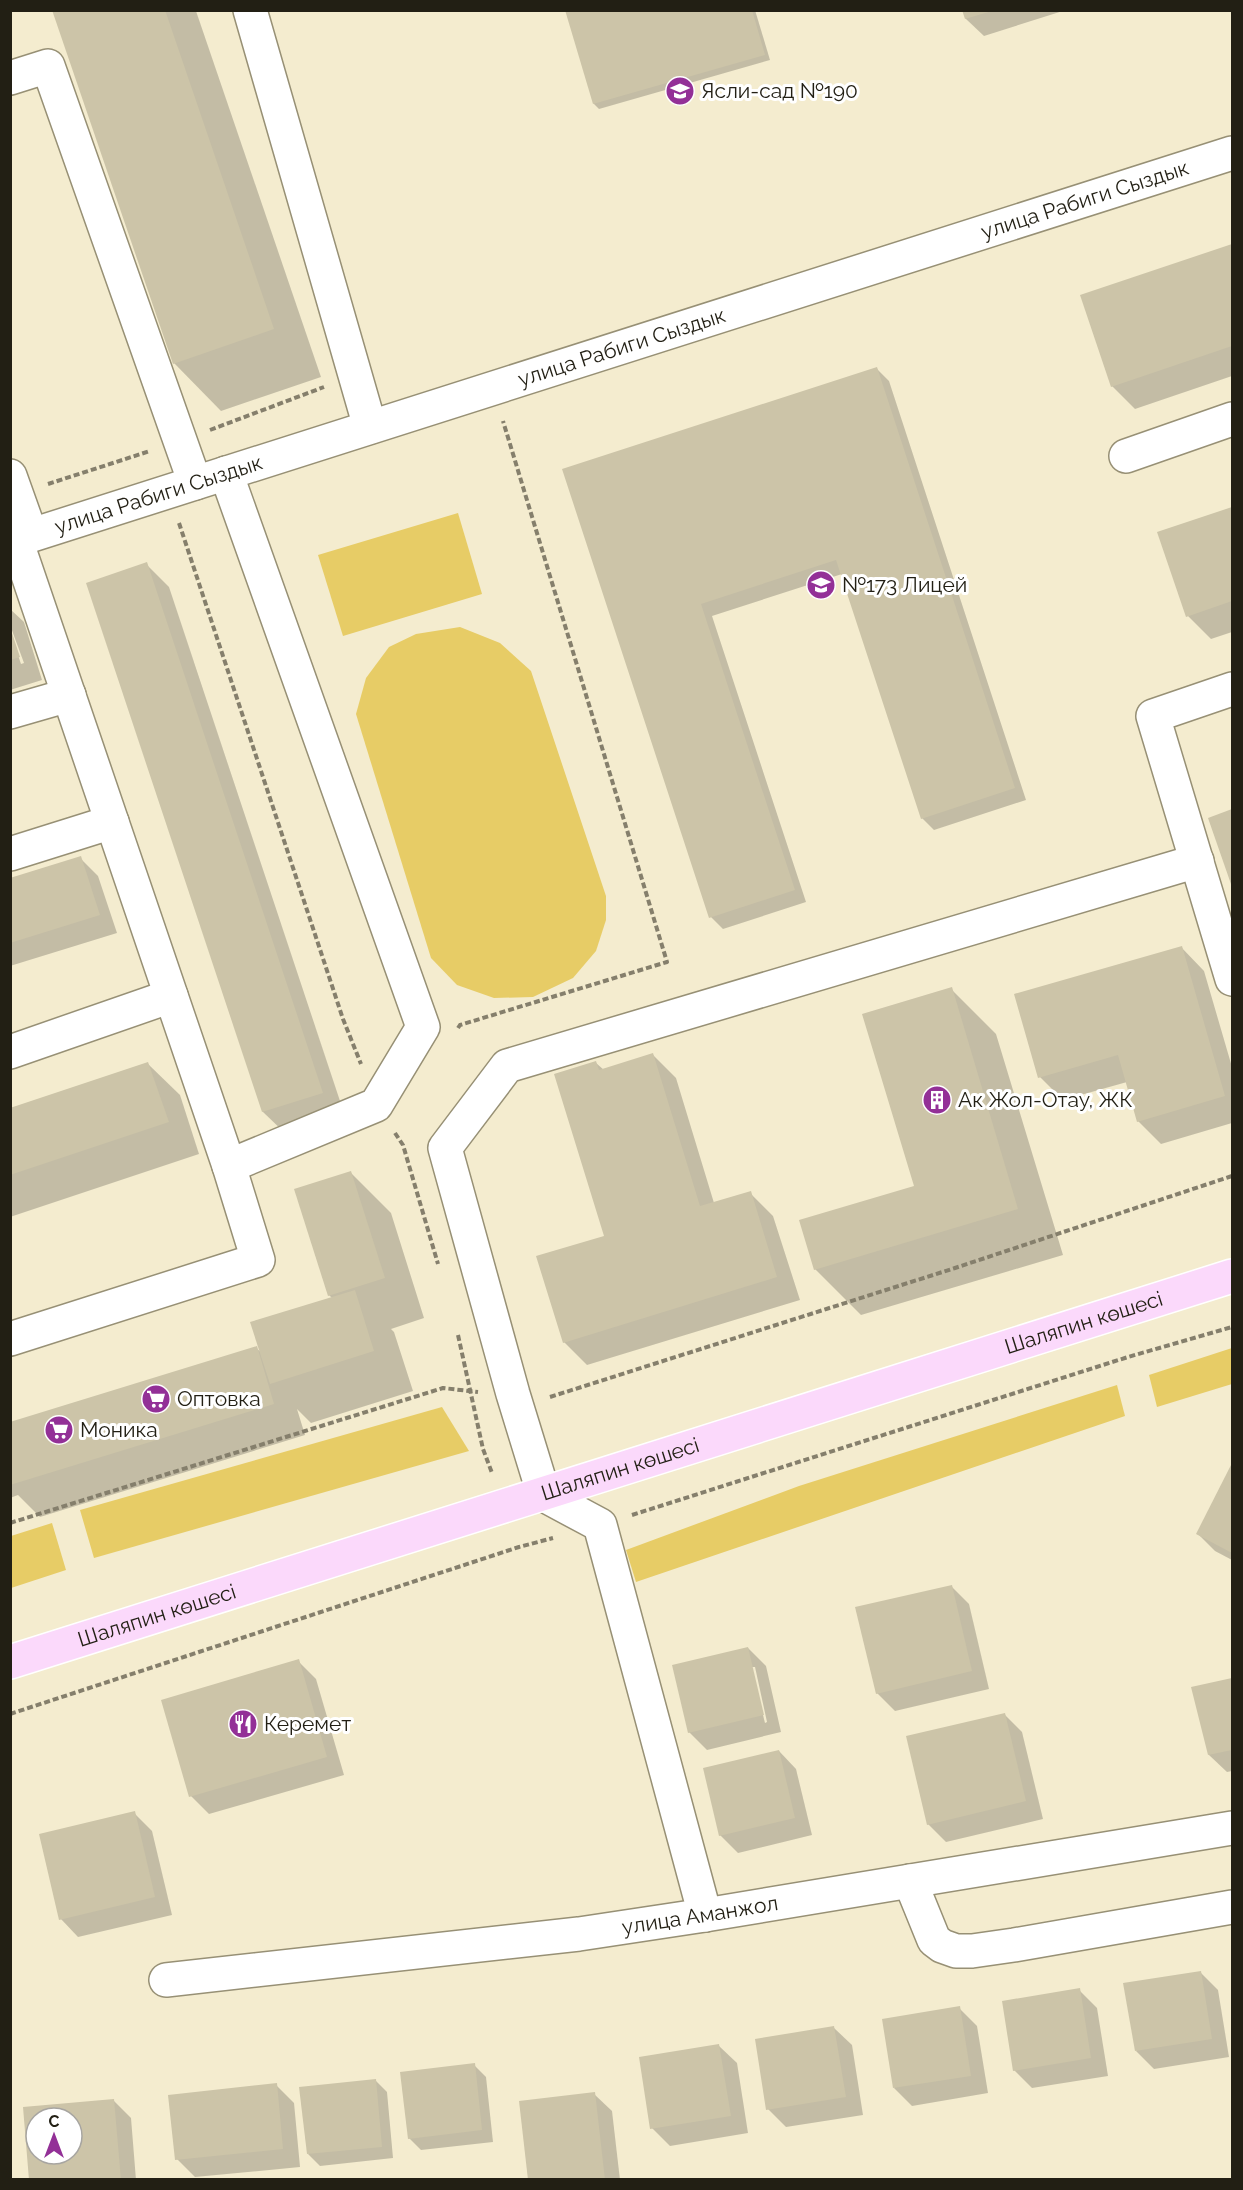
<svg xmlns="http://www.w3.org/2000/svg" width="1243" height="2190" font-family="Raleway,sans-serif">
  <rect width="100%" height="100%" fill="#f4eccf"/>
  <g fill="#e7cc66">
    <path d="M458,513L482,594L343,636L318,555Z"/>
    <path d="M460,627L500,643L531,671L606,896V920L596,951L573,978L533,997L494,998L457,985L431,958L356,714L366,678L389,647L416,634Z"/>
    <path d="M1232,1348V1384L1157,1407L1149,1375Z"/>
    <path d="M1117,1385L1125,1416L636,1582L626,1550L799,1486Z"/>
    <path d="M442,1407L469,1451L94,1558L80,1510Z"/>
    <path d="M52,1523L66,1570L11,1588V1536Z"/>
  </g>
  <g fill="#0003" fill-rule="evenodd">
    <path d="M53,10L196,11L321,377L221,411L174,363Z"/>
    <path d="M567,10H755L770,60L599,109L594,104Z"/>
    <path d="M964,10H1066L984,36L966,19Z"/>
    <path d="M1232,245V376L1135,409L1112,386L1082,296Z"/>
    <path d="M877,369L889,381L1026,800L934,830L922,818L842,574L712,616L806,902L723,929L711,917L564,470Z"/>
    <path d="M1232,508V632L1211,639L1188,616L1159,533Z"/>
    <path d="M146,564L169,587L345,1116L287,1135L263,1112L88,584Z"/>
    <path d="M10,609L24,622L42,680L10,690V631L21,664L24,663L10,625Z"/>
    <path d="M1232,811V883L1209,819Z"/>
    <path d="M80,858L98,876L117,933L10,966V880Z"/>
    <path d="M1181,947L1204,971L1232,1067V1123L1161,1144L1138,1121L1127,1082L1063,1100L1040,1077Z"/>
    <path d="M951,989L996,1034L1063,1255L861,1315L815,1269L915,1187Z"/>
    <path d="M653,1055L676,1078L714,1203L750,1193L773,1216L800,1300L587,1365L564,1342L606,1237L596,1063L604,1070Z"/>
    <path d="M148,1064L180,1095L199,1154L10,1217V1110Z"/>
    <path d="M351,1173L391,1213L424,1318L391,1329L394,1332L413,1391L311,1423L297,1409L305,1435L40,1517L18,1495L10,1498V1424L256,1348L262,1353L332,1298L329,1295Z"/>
    <path d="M1232,1467V1560L1215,1551L1198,1534Z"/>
    <path d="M951,1586L969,1604L989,1689L895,1711L877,1693Z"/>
    <path d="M748,1648L766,1666L781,1732L707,1750L689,1732ZM751,1667H755L767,1722L765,1723Z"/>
    <path d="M298,1661L316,1679L344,1775L209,1814L191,1796Z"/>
    <path d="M1232,1679V1771L1227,1772L1209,1755L1193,1688Z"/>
    <path d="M1004,1714L1022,1732L1043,1819L946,1842L928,1824Z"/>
    <path d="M779,1751L796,1769L812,1835L738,1853L720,1835Z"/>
    <path d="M134,1813L152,1831L172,1915L78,1937L61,1919Z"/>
    <path d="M1200,1972L1218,1990L1229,2057L1154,2069L1136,2051Z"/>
    <path d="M1079,1990L1097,2008L1108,2076L1032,2088L1014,2070Z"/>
    <path d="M959,2008L977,2026L988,2093L912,2106L894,2088Z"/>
    <path d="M834,2028L852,2045L863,2115L786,2127L768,2109Z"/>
    <path d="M719,2046L737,2063L748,2133L670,2146L652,2128Z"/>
    <path d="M474,2065L486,2077L493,2142L421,2150L409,2138Z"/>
    <path d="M375,2080L387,2092L393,2158L320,2166L308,2154Z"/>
    <path d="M276,2085L294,2103L300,2167L195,2177L177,2159Z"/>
    <path d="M594,2094L612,2111L620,2180H530Z"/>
    <path d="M113,2100L131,2118L136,2180H31L24,2108ZM36,2118H72V2154H36Z"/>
  </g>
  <g fill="#ccc4a8" fill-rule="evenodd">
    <path d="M52,10H165L274,329L173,364Z"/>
    <path d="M565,10H752L765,55L593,104Z"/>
    <path d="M962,10H992V11L965,19Z"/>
    <path d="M1232,244V346L1111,387L1080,295Z"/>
    <path d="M877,367L1015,788L921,819L836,560L701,604L795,890L709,918L562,469Z"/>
    <path d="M1232,507V601L1186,617L1157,532Z"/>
    <path d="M147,562L323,1093L262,1112L86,583Z"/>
    <path d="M10,627L20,657L10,660Z"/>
    <path d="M1232,809V887L1208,818Z"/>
    <path d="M81,856L100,915L10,943V878Z"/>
    <path d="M1182,946L1225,1096L1137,1122L1118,1055L1038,1078L1014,994Z"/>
    <path d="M952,987L1018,1209L814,1270L799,1220L914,1186L862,1014Z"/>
    <path d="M653,1053L700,1206L751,1191L777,1277L563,1343L536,1256L604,1236L554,1074L596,1061L599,1070Z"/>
    <path d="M148,1062L169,1122L10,1175V1108Z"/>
    <path d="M351,1171L385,1278L328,1296L294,1189Z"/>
    <path d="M355,1290L374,1351L270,1384L250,1322Z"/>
    <path d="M257,1346L274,1404L10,1485V1422Z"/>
    <path d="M1232,1463V1553L1196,1534Z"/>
    <path d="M952,1585L972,1671L876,1694L855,1607Z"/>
    <path d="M748,1647L764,1715L688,1733L672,1665Z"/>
    <path d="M299,1659L327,1757L189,1797L161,1700Z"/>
    <path d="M1232,1678V1750L1208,1755L1191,1687Z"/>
    <path d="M1005,1713L1026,1801L927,1825L906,1736Z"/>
    <path d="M779,1750L795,1818L719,1836L703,1768Z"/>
    <path d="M135,1811L155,1897L59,1920L39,1834Z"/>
    <path d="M1201,1971L1212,2039L1135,2051L1123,1983Z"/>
    <path d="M1080,1988L1091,2058L1013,2071L1002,2001Z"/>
    <path d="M960,2006L971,2076L893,2088L882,2019Z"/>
    <path d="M834,2026L846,2097L766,2110L755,2039Z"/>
    <path d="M719,2044L731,2116L650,2129L639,2057Z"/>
    <path d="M475,2063L482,2130L408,2139L400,2072Z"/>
    <path d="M376,2079L382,2147L307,2154L299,2087Z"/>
    <path d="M277,2083L283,2149L175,2160L168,2095Z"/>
    <path d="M595,2092L605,2180H528L519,2101Z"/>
    <path d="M114,2099L121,2180H29L23,2107ZM36,2118H72V2154H36Z"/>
  </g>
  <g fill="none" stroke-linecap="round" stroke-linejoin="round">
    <g stroke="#979075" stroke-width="36">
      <g id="minor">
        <path d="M250,10L370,427"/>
        <path d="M10,78L48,66L195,483"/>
        <path d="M1126,456L1232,419"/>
        <path d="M10,476L31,535"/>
        <path d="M16,540L229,1166L376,1105L423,1027L226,473"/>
        <path id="s1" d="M10,542L1232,153"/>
        <path d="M1232,689L1153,716L1232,979"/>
        <path d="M10,712L69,695"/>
        <path d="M10,854L112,822"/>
        <path d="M10,1052L171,996"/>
        <path d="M10,1339L258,1260L229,1166"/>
        <path d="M910,1881L934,1940L942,1946L956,1951H972L1014,1945L1232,1907"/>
        <path d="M705,1915L600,1525L544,1495L513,1394L445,1148L507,1066L1197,861"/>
        <path id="s2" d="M166,1980L579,1934L705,1915L1232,1828"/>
      </g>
    </g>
    <g stroke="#fff" stroke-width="36">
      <g id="major">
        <path id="s3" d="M10,1662L1232,1276"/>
      </g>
    </g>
    <g stroke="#857f6c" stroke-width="4" stroke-dasharray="6 3" stroke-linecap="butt">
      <path d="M210,430L324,387"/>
      <path d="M48,484L150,451"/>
      <path d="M179,523L343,1019L361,1064"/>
      <path d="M458,1028L460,1025L667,962L503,421"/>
      <path d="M395,1133L403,1145L438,1264"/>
      <path d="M458,1335L483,1449L492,1473"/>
      <path d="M550,1397L955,1268L1232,1176"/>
      <path d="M632,1515L1128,1357L1232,1327"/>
      <path d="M10,1523L443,1388L478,1392"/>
      <path d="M10,1714L519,1547L553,1538"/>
    </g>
    <use href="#minor" stroke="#fff" stroke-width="33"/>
    <use href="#major" stroke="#fbd9fb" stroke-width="33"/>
  </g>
  <defs>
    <g id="school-disc" transform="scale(1.5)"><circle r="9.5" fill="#933097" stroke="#fff"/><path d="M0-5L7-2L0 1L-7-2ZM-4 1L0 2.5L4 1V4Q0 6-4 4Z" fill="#fff"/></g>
    <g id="building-disc" transform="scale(1.5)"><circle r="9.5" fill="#933097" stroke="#fff"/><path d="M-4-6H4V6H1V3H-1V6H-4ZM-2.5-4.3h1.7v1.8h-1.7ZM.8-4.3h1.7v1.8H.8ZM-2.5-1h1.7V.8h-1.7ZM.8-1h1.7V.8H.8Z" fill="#fff"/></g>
    <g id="supermarket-disc" transform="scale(1.5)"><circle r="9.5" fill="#933097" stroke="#fff"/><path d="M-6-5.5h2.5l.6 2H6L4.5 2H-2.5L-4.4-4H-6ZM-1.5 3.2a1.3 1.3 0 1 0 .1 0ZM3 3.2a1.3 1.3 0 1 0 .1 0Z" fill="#fff"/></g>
    <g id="restaurant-disc" transform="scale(1.5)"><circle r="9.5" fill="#933097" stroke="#fff"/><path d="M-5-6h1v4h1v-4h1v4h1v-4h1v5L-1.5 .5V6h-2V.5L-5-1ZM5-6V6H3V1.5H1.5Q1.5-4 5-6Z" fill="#fff"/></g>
  </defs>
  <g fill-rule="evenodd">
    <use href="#school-disc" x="680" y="91"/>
    <use href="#school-disc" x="821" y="585"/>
    <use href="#building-disc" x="937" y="1100"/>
    <use href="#supermarket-disc" x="156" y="1399"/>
    <use href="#supermarket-disc" x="59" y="1430"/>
    <use href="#restaurant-disc" x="243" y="1724"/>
  </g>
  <g text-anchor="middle" stroke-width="6" stroke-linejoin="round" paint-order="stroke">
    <g font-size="21" fill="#221f14" stroke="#fff" text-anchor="start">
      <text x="701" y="98">Ясли-сад №190</text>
      <text x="842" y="592">№173 Лицей</text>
      <text x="958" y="1107">Ак Жол-Отау, ЖК</text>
      <text x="177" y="1406">Оптовка</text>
      <text x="80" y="1437">Моника</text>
      <text x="264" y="1731">Керемет</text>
    </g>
    <g font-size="21" fill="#221f14" stroke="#fff">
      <text dy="7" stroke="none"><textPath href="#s1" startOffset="1128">улица Рабиги Сыздык</textPath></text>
      <text dy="7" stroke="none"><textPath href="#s1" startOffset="642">улица Рабиги Сыздык</textPath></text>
      <text dy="7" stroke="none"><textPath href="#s1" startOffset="156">улица Рабиги Сыздык</textPath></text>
      <text dy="7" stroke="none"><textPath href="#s3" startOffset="1126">Шаляпин көшесі</textPath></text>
      <text dy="7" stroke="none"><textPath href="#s3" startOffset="640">Шаляпин көшесі</textPath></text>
      <text dy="7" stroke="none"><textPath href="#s3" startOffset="154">Шаляпин көшесі</textPath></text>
      <text dy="7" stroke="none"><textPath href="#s2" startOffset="538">улица Аманжол</textPath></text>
    </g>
  </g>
  <rect width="1243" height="2190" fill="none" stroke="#221f14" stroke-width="24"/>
  <g transform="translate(54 2136)"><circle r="28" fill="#ffffff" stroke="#a7a5a1" stroke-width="1.5"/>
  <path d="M0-4.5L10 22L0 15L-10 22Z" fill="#933097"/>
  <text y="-9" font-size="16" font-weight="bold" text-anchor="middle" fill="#221f14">С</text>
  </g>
</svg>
